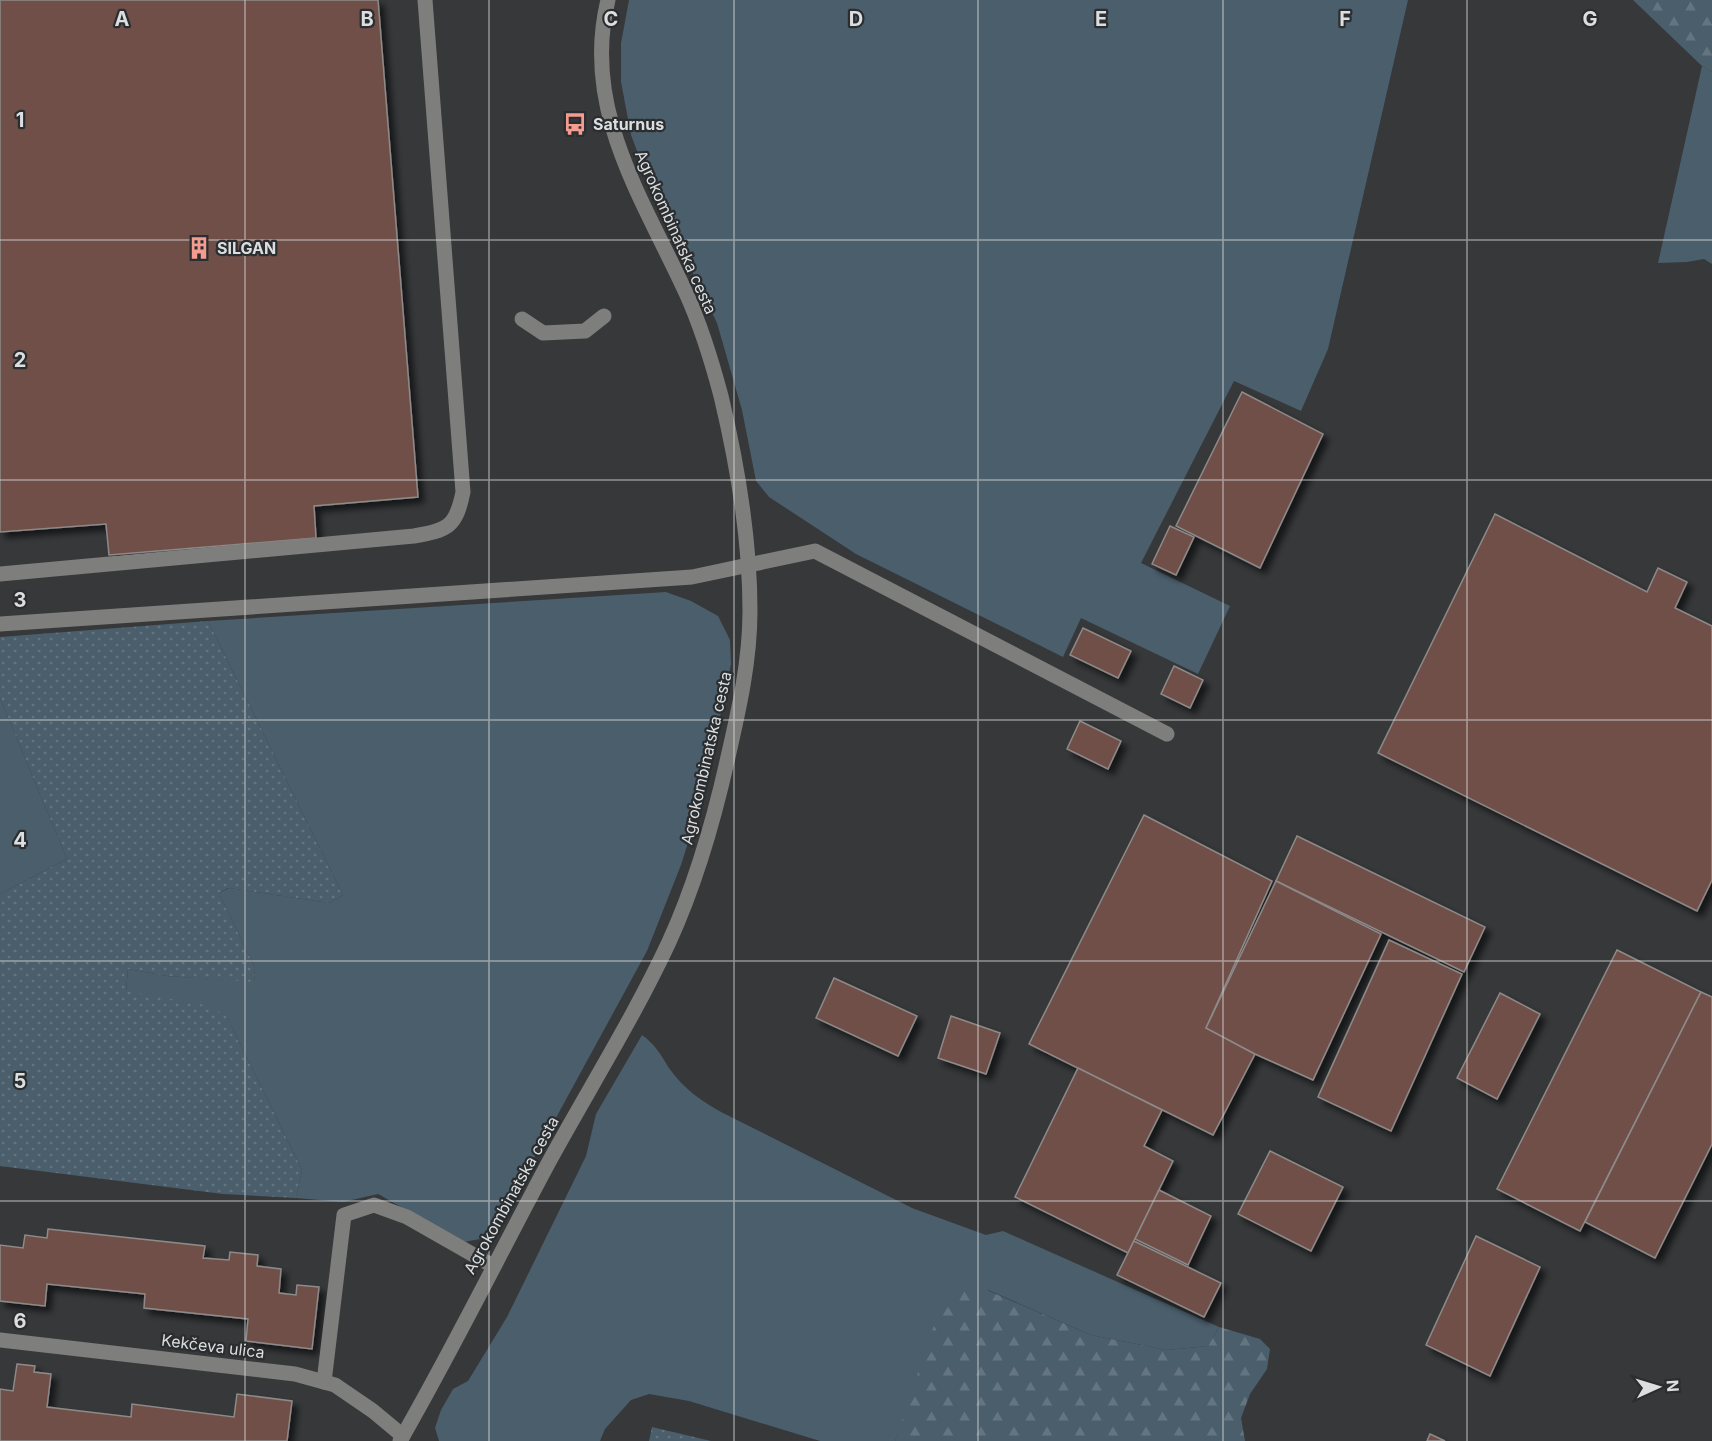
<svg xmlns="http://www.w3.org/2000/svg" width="1712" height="1441" font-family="Inter,sans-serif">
  <defs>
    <pattern id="forest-firs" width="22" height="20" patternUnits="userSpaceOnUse" patternTransform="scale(1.5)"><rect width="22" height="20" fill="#4b5e6c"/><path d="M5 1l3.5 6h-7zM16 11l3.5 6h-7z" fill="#647581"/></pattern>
    <pattern id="garden-dots" width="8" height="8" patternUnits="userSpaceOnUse" patternTransform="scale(1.5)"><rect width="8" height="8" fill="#4b5e6c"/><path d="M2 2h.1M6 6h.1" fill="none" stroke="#647581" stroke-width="1.8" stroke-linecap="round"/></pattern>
    <filter id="shadow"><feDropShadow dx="5.5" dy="5.5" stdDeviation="3" flood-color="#0009"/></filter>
  </defs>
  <rect width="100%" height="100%" fill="#36383a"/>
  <g fill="#4b5e6c">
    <path d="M629,0H1408L1328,349L1301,411L1234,381L1141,563L1230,606L1198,674L1081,618L1063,657L856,554L769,497L756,481L742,410L717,323L650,185L631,135L621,82V43Z"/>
    <path d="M1702,66L1712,72V264L1704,259L1687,262L1658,263Z"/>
    <path d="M666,592L691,601L718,616L730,640L731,664L704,792L681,865L647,951L504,1213L480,1239L464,1242L378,1194L343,1202L296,1198L302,1170L226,1015L126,992L128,969L167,976L254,981L255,968L219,893L229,888L330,903L343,895L208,621Z"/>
    <path d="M0,698L67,859L0,894Z"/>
    <path d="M642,1035C655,1044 661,1055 669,1068C684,1089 701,1101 723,1113L912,1208L986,1235L1003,1231L1219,1327L1208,1346L1167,1350L1091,1335L988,1290L910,1401L895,1441H820L689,1401L649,1394L631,1400L605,1429L600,1441H439L435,1428L441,1410L453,1389L468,1381L507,1317L586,1156L596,1114Z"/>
  </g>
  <g fill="url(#forest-firs)">
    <path d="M1633,0H1712V72L1702,66Z"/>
    <path d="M987,1290L1091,1335L1167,1350L1208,1346L1219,1327L1260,1339L1270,1349L1267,1369L1250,1394L1241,1418L1245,1441H895L933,1328L957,1292Z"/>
  </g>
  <g fill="url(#garden-dots)">
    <path d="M208,621L343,895L330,903L228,888L219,893L255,968L254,982L167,976L128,969L126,991L205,1005L226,1015L302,1170L296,1198L223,1194L0,1166V894L67,859L0,698V637Z"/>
    <path d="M652,1427L711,1441H649Z"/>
  </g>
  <g fill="#6f4f49" stroke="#8e8a89" stroke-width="1.5" filter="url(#shadow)">
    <path d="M0,0H378L418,497L314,506L316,538L109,555L106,524L0,532Z"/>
    <path d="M1242,392L1323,434L1260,568L1176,526Z"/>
    <path d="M1495,514L1647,592L1658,568L1687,582L1675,608L1712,626V880L1697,911L1378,753Z"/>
    <path d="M1170,526L1194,537L1176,575L1152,564Z"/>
    <path d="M1083,628L1131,651L1118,678L1070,655Z"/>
    <path d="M1174,666L1203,680L1190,708L1161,694Z"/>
    <path d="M1080,721L1121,741L1108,769L1067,749Z"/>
    <path d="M1144,815L1272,881L1206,1028L1255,1054L1213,1135L1029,1044Z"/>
    <path d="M1297,836L1485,927L1464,972L1276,881Z"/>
    <path d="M1276,881L1381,934L1313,1080L1255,1054L1206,1028Z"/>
    <path d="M1389,940L1462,974L1391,1131L1318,1097Z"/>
    <path d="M1617,950L1701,992L1580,1231L1497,1189Z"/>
    <path d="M834,978L917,1016L898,1056L816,1018Z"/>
    <path d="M1701,992L1712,997V1144L1655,1258L1585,1222Z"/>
    <path d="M1500,993L1540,1014L1497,1099L1457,1078Z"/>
    <path d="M951,1016L1000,1033L986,1074L938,1058Z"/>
    <path d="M1078,1068L1162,1110L1144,1146L1173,1161L1128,1253L1015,1197Z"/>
    <path d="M1270,1151L1343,1187L1311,1251L1238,1214Z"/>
    <path d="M1159,1190L1211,1216L1188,1265L1135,1239Z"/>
    <path d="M48,1229L205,1246L203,1258L229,1260L230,1252L258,1255L257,1266L281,1269L279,1293L296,1295L297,1285L319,1287L312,1349L246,1341L248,1319L144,1308L145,1294L47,1284L45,1306L0,1301V1245L23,1248L25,1235L47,1238Z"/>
    <path d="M1476,1236L1540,1267L1490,1376L1426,1345Z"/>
    <path d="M1134,1241L1221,1283L1204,1317L1117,1275Z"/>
    <path d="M17,1364L35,1366L34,1372L51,1374L47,1407L131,1417L132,1404L234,1417L237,1394L292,1401L287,1441H0V1389L13,1391Z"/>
    <path d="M1430,1434L1445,1441H1427Z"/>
  </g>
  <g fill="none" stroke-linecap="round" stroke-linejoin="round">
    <g stroke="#7e7e7c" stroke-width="15">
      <path d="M522,319L543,333L585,331L604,316"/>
      <path d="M0,574L414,536C448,530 456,527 463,492L425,0"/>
      <path d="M0,624L692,577L815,551L1167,734"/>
      <path d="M0,1340L295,1374L335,1385L373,1411L403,1436"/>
      <path d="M324,1382L344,1215L374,1205L407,1217L493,1266"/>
      <path d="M400,1441C453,1349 500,1253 550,1160C590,1087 634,1017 669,942C696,883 714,820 728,757C739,709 750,661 750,611C750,539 738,467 721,396C712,362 701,326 686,293C643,199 581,109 608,0"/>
    </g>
  </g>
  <path fill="none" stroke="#dcdedf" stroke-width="1.5" stroke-opacity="0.55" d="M245,0V1441M489,0V1441M734,0V1441M978,0V1441M1223,0V1441M1467,0V1441M0,240H1712M0,480H1712M0,720H1712M0,961H1712M0,1201H1712"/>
  <defs>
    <g id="bus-bare" transform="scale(1.8)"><path d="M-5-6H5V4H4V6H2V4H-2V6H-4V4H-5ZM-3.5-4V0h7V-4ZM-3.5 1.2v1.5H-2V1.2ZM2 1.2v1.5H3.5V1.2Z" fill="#f59c90" stroke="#2b2e30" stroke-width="2.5" paint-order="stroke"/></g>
    <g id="building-bare" transform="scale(1.8)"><path d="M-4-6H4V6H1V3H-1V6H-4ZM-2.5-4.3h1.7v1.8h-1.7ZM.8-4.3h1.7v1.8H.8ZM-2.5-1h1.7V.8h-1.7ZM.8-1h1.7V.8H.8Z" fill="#f59c90" stroke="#2b2e30" stroke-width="2.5" paint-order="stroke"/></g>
  </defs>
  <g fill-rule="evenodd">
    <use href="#bus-bare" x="575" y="124"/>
    <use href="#building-bare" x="199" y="248"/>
  </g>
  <g text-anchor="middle" stroke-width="4.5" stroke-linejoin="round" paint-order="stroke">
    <g font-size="16" font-weight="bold" fill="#dcdedf" stroke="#2b2e30" text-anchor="start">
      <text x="593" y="130">Saturnus</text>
      <text x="217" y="254">SILGAN</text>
    </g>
    <g font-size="16" fill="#dcdedf" stroke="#2b2e30">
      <text transform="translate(676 232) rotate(66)" y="6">Agrokombinatska cesta</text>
      <text transform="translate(706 758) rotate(-77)" y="6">Agrokombinatska cesta</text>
      <text transform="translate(511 1195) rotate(-61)" y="6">Agrokombinatska cesta</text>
      <text transform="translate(213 1346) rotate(7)" y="6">Kekčeva ulica</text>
    </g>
  </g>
  <g font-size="20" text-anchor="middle" font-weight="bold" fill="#dcdedf" stroke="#2b2e30" stroke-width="4.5" stroke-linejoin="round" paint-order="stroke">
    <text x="122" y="26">A</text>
    <text x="367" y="26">B</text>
    <text x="611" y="26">C</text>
    <text x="856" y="26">D</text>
    <text x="1101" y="26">E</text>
    <text x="1345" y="26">F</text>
    <text x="1590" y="26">G</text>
    <text x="20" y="127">1</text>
    <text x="20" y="367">2</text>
    <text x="20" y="607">3</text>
    <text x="20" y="847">4</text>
    <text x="20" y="1088">5</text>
    <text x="20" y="1328">6</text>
  </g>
  <g transform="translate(1658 1387) rotate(86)" stroke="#2b2e30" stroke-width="4.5" paint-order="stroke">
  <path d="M0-4.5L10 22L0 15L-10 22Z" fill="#dcdedf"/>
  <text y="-9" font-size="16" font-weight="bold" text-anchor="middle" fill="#dcdedf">N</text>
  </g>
</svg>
